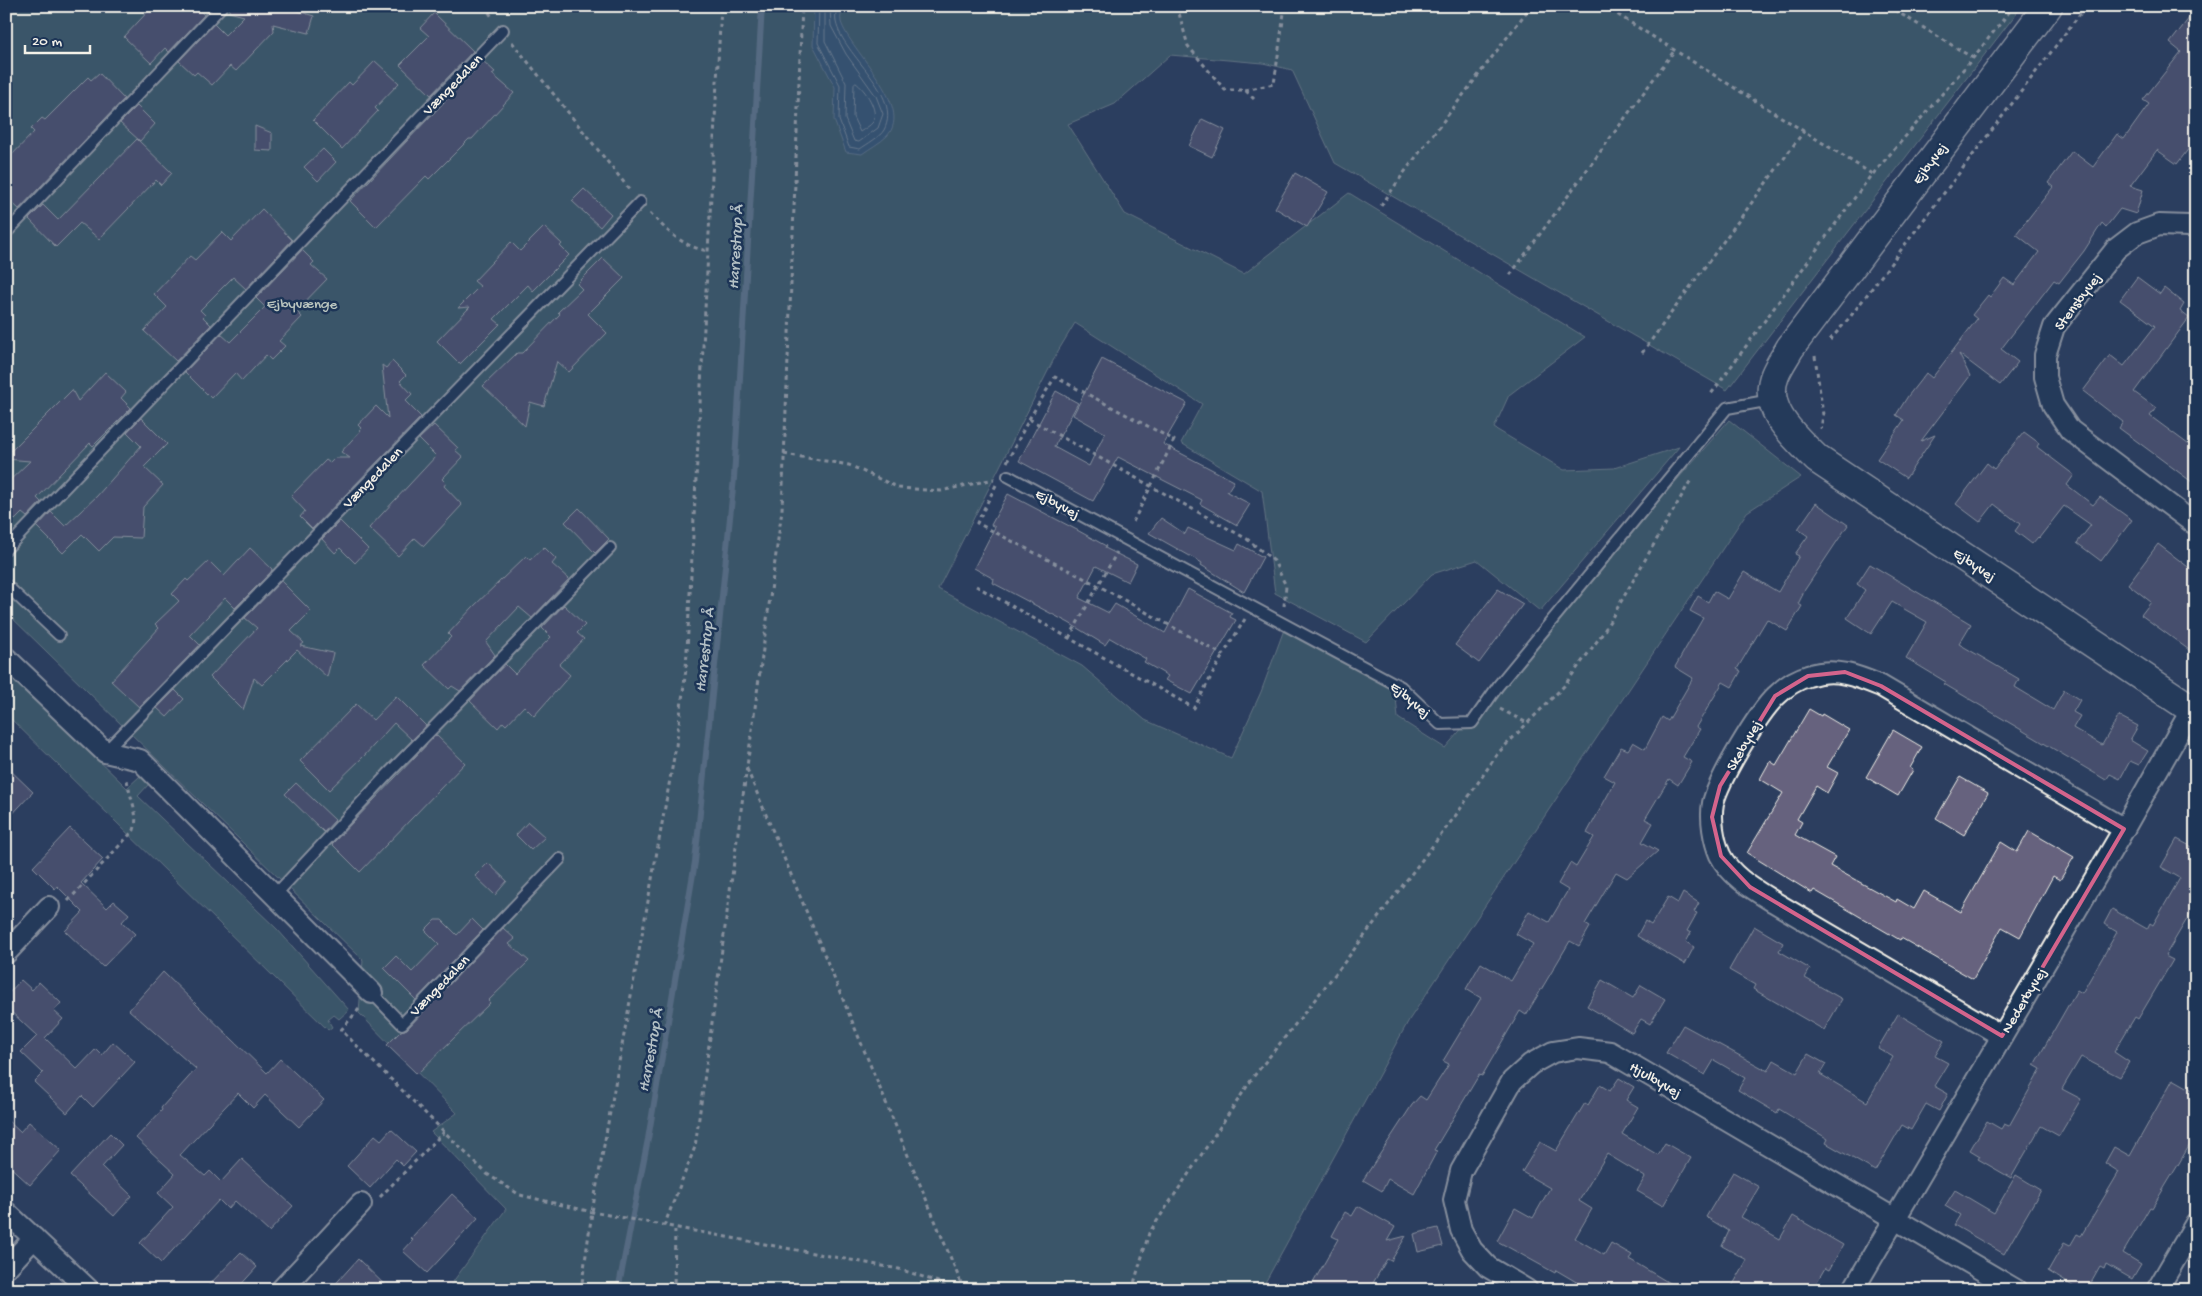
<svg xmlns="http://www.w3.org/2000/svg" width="2202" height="1296" font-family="'Gochi Hand',sans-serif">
  <rect width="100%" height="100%" fill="#2c3e5f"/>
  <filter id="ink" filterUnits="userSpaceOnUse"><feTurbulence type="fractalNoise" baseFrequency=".02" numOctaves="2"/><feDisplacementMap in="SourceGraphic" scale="10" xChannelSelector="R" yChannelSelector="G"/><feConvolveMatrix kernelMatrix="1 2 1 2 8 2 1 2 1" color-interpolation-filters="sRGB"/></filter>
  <g filter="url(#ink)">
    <g fill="#4d7274" stroke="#a0b2ae">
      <path d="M6,6H570L583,10L610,6H2022L1727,390L1335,163L1292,70L1263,63L1170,55L1115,104L1068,124L1125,214L1244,274L1349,193L1585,337L1509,395L1494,428L1564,470L1614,468L1679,447L1540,611L1477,560L1432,574L1366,642L1275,593L1262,491L1181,443L1202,404L1075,323L1058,351L938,589L1082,666L1145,720L1231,758L1261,692L1285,627L1395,687L1398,718L1445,748L1729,420L1801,477L1747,512L1409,1020L1261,1290H447L506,1209L431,1132L457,1113L359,1013L363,960L6,612Z"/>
      <path d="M6,670L127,788L140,776L149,784L138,796L277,929L349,1010L339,1019L334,1015L328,1020L332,1027L328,1030L6,714Z"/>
    </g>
    <path fill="#3f6986" stroke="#879fad" d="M814,6H842C842,11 840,17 841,22C850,51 915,106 887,136C880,143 870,148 862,154L846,152L834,120L835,87L813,45Z"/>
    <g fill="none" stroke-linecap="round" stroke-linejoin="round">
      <g stroke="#acbbc1" stroke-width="1">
        <path d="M819,6L818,43L840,85L839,120L849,147L860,149C867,144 880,137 884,130C903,94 843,56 836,22C835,17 836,11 837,6"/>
        <path d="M825,6V41L846,83L845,119L854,141L859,142L878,128L883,114L876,96L846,54L831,26L830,6"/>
        <path d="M856,83C865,89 879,110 873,122C870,126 864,129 860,132L853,117L854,85Z"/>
      </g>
      <path stroke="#879fad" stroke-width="6" d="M618,1290L648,1139L695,862L734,478L762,6"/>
    </g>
    <g fill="#66627e" stroke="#f4f1e8">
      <path d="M153,6H196L204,15L169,52L165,48L151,63L124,37Z"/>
      <path d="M230,6H290L294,10L314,16L309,33L273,24L274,31L236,71L230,66L212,85L197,72L194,75L179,61L214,24L225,35L244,16L229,12Z"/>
      <path d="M2196,9V139L2177,164L2157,150L2130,186L2143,190L2136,214L2120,209L2106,227L2102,223L2084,251L2059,283L2054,280L2001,349L2018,362L2000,385L1959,354L1970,376L1921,441L1935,435L1906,478L1877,459L1904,420L1896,415L1908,396L1926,373L1932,378L1977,319L1972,315L1988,295L1990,297L2004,278L2014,285L2039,252L2016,234L2053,187L2048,183L2072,151L2093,167L2117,134L2124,139L2149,104L2143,100L2181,52L2170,43Z"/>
      <path d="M434,13L473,51L431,95L400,65L429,36L420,28Z"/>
      <path d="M375,61L399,83L375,108L378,111L342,149L313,120L349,82L352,85Z"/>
      <path d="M483,61L495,72L492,74L514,93L472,139H469L429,179L426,176L376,227L350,201Z"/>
      <path d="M99,73L124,99L19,209L6,197V161L34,132L31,129L42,118L45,120L88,77L91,80Z"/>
      <path d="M137,106L155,124L140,141L120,123Z"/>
      <path d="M1202,119L1225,130L1212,157L1189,146Z"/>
      <path d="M255,126L272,133V151L255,150Z"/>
      <path d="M137,139L172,173L161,185L156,180L99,239L80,223L56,247L29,219L43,205L58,220Z"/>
      <path d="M323,149L336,162L318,181L304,167Z"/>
      <path d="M1295,173L1328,192L1307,227L1275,208Z"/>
      <path d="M584,189L611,214L600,227L572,201Z"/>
      <path d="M262,209L292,240L246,289L233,277L200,310L205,315L203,317L211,325L176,361L144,331L167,307L154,294L190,256L195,260L222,232L231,241Z"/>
      <path d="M544,227L562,244L560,246L569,255L533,291L528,285L494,319L500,324L460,364L437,341L470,307L458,308L480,286L474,281L511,242L520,251Z"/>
      <path d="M302,250L314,262L311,265L327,279L296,311L302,317L279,341L285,346L271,360L266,355L242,381L235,373L211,398L185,372L221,334L230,342L265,307L256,298Z"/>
      <path d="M603,258L624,278L588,314L607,333L569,372L557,361L544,406L530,402L525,426L483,386L517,353H522L560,314L558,312L582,289L577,284Z"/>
      <path d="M2137,277L2160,294L2164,288L2184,304L2180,311L2189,318L2134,392L2156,408L2150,416L2196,450V485L2119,428L2123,422L2083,391L2110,355L2124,366L2155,326L2120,300Z"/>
      <path d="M1102,359L1187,403L1163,444L1234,481L1227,492L1250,504L1237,525L1200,504L1202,500L1118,457L1093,501L1019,461L1056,391L1078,403L1054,447L1089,466L1105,433L1073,415Z"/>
      <path d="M392,361L406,375L400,381L412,394L405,401L421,417L312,529L300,517L305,511L291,496L326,460L330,463L335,458H350L341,452L362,429L358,425L376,406L388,418L382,365L386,368Z"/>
      <path d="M105,372L126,392L121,398L131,408L93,446L90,443L37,498L41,502L27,517L22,513L15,520L6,511V484L30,461L6,459V456L72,390L78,401Z"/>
      <path d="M141,418L167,444L144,467L163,485L143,507L141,538L113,537L99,551L82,534L63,553L37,527L51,512L65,526L97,496L141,446L127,432Z"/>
      <path d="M434,425L458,448L455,450L463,457L442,479L446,483L444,486L462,505L424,546L415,538L398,556L369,528L436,456L419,439Z"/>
      <path d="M2024,432L2039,443L2037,447L2074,475L2067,485L2093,505L2100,497L2132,520L2101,561L2077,543L2091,525L2064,506L2039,538L2038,537L2032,544L2015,531L2020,524L1994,504L1980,522L1956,504L1987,463L1994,469Z"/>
      <path d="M1008,494L1077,530L1106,546L1105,548L1137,564L1128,582L1096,566L1079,598L1109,613L1115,604L1165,633L1188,589L1232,613L1230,617L1236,620L1192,694L1165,680L1168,676L1144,662L1146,659L1110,638L1105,645L1069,623L993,583L994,579L974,568L995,527L991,525Z"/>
      <path d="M1816,503L1848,525L1802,594H1803L1798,604L1802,606L1787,631L1767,619L1737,669L1741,671L1732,687L1723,682L1696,727L1700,729L1683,757L1692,762L1678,785L1669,779L1645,819L1653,823L1642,842L1658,851L1627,878L1616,872L1585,924L1590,927L1579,946L1570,941L1526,1015L1520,1011L1482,1076L1479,1075L1434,1150L1437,1151L1414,1194L1388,1179L1382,1191L1363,1180L1412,1105L1420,1096L1426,1100L1449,1064L1443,1061L1481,998L1466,989L1481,963L1511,981L1533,944L1516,934L1529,911L1549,922L1568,890L1558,884L1570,863L1576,867L1594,837L1587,833L1615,782L1604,776L1621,747L1628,750L1633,742L1645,749L1662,717L1668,721L1693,678L1675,667L1703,618L1690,611L1698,596L1708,602L1714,591L1728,599L1744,572L1778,592L1799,556L1795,554L1808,536L1798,529Z"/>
      <path d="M579,508L609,539L595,553L565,522Z"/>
      <path d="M1161,518L1185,534L1188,528L1236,550L1239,544L1263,557L1244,592L1201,565L1202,563L1197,560L1149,533Z"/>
      <path d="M340,521L368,549L355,563L340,548L335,553L322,539Z"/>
      <path d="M2158,544L2196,573V655L2141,615L2151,602L2128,584Z"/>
      <path d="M544,547L556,559L552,564L569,579L532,618L519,607L486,642L495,655L460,691L452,686L449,689L424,665L451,637L448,634L473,607L526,556L530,560Z"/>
      <path d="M250,548L272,569L271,572L235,608L225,598L190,635L200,645L139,707L111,681L159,628L155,624L179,601L172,594L186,579L188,581L209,561L224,576Z"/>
      <path d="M1870,564L1971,624L1959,644L2019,679L2015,687L2053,710L2064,690L2080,700L2073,712L2080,716L2073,728L2102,745L2119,716L2138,726L2130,740L2148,751L2139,765L2130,761L2120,779L2110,774L2106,780L1944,684L1946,682L1906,658L1927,622L1892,602L1871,634L1847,618L1865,590L1857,584Z"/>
      <path d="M281,581L311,611L291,631L304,643L300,646L333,653L327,677L297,650L262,685L254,678L243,710L210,677L257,628L245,618Z"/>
      <path d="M1498,589L1523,604L1479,663L1455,645Z"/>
      <path d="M564,605L585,625L577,633L584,639L559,665L570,675L534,716L524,706L506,725L503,722L498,728L470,701L505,664L515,674L551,637L542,628Z"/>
      <path d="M175,690L184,699L167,717L157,708Z"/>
      <path d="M396,696L426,726L412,740L394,723L364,756L329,790L300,761L356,704L373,720Z"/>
      <path d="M1809,709L1821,716L1822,714L1849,730L1827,767L1838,773L1827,793L1816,786L1797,819L1802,822L1795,835L1835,857L1830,866L1896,902L1897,899L1914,909L1924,891L1961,912L2001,842L2017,852L2029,831L2074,857L2060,880L2053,876L2020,937L2002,927L1973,979L1901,938L1900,940L1814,890L1812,893L1747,853L1783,793L1760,779L1770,761L1776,765Z"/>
      <path d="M1893,730L1922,747L1910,768L1913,770L1898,796L1866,777Z"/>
      <path d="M436,735L465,763L360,872L332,844Z"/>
      <path d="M6,766L33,792L6,821Z"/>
      <path d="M1960,777L1988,793L1964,835L1936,818Z"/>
      <path d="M296,783L335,820L324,832L285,794Z"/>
      <path d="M528,822L545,837L531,850L516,835Z"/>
      <path d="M70,828L103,859L81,883L107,908L114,901L129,914L122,922L135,934L103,967L65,931L83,912L57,886L55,889L33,867Z"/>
      <path d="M2177,839L2196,849V904L2165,956L2173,960L2138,1019L2135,1017L2114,1052L2129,1062L2120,1077L2081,1057L2062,1089L2081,1099L2059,1136L2041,1126L2011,1178L1978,1159L1980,1156L1970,1150L1987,1121L2001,1129L2004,1124L2009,1126L2041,1069L2034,1065L2077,990L2082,993L2117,932L2104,924L2112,909L2147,929L2150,923L2153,925L2180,878L2161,867Z"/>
      <path d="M488,863L507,881L495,895L475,876Z"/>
      <path d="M1683,893L1699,903L1694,912L1697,913L1687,931L1691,933L1686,942L1694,947L1685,964L1637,936L1645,921L1651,925L1668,897L1678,903Z"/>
      <path d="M472,919L483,930L416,1000L384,968L396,956L412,972L439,944L425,930L435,920H442L457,935Z"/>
      <path d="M1754,926L1783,943L1779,951L1810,969L1805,978L1842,999L1824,1030L1753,989L1755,985L1729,970Z"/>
      <path d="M503,928L515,939L509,944L529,961L488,1001L490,1003L417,1074L387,1045L401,1031L407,1029Z"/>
      <path d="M163,972L267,1073L280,1059L324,1100L299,1127L265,1095L253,1108L238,1093L180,1155L205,1176L210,1171L221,1182L242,1159L293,1206L269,1232L235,1201L228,1209L219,1200L161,1263L140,1243L173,1207L158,1193L175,1174L136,1138L162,1110L161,1108L196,1069L129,1010Z"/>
      <path d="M21,980L32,990L39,982L61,1003L54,1011L63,1019L45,1038L77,1069L96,1049L102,1055L113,1042L135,1062L93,1107L82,1096L67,1113L34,1082L43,1073L21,1052L37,1036L6,1007V996Z"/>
      <path d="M1602,980L1633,998L1641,985L1665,999L1650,1024L1641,1019L1632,1033L1587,1006Z"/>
      <path d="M1898,1014L1944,1041L1935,1056L1948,1063L1934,1086L1948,1094L1939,1111L1926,1104L1911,1130L1902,1125L1875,1171L1826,1143L1828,1139L1779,1109L1777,1113L1738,1090L1745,1078L1714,1060L1705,1075L1666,1053L1683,1025L1768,1071L1774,1060L1797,1073L1808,1054L1826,1064L1820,1074L1867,1102L1893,1057L1878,1048Z"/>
      <path d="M1619,1078L1634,1087L1626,1100L1638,1107L1622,1134L1658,1155L1665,1143L1691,1158L1663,1206L1637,1191L1645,1177L1607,1154L1579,1201L1592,1209L1575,1238L1604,1255L1611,1243L1632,1255L1629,1259L1681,1290H1590L1556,1270L1555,1273L1497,1241L1515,1208L1533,1218L1550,1188L1522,1172L1540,1142L1556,1151L1585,1103L1588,1105L1600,1085L1610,1091Z"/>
      <path d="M2173,1079L2196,1092V1134L2178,1165L2152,1208L2150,1207L2123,1253L2141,1264L2132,1279L2106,1264L2104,1269L2100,1267L2087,1290H2079L2048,1271L2064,1243L2070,1246L2077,1234L2081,1236L2119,1172L2105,1163L2114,1147L2130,1156Z"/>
      <path d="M6,1119L20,1132L29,1122L61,1150L30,1185L6,1163Z"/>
      <path d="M391,1129L416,1152L403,1166L396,1159L370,1188L347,1166L375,1135L381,1140Z"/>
      <path d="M110,1133L122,1145L102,1167L132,1196L114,1216L70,1176Z"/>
      <path d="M1733,1172L1759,1187L1741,1217L1780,1239L1793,1216L1843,1245L1829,1270L1825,1268L1812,1290H1730L1747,1260L1722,1246L1729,1231L1706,1217Z"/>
      <path d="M2016,1175L2041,1190L2004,1254L1954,1225L1960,1215L1945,1206L1955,1190L1994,1213Z"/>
      <path d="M452,1194L478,1218L427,1273L403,1251L413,1240L411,1238Z"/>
      <path d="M1358,1206L1395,1227L1387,1241L1406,1236L1391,1261L1387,1259L1369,1290H1309L1338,1239L1332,1236L1345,1212L1352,1216Z"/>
      <path d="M1438,1228L1443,1246L1418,1252L1414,1234Z"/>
      <path d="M241,1252L257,1267L236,1290H204Z"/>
      <path d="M358,1259L390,1290H330Z"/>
    </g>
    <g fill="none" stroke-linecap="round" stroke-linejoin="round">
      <g stroke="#f4f1e8" stroke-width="14">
        <g id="lane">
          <path d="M6,233L222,6"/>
          <path d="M1008,476L1401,687L1440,724L1472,723L1498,686L1727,408L1771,400"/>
          <path d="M6,549L503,30"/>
          <path d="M6,585L59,635"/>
          <path d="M105,752L640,202"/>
          <path d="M276,894L388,774L610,548"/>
          <path d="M372,993L402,1024L560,859"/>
        </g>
      </g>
      <g stroke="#f4f1e8" stroke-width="24">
        <g id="street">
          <path d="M2196,228L2189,226L2159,225L2137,233L2116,249L2054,327L2045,355V377L2053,405L2070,430L2196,525"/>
          <path d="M6,658L105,752L140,760L372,993"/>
          <path d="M6,953L49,907"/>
          <path d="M2002,1036L1774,902C1755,890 1731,877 1720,855C1714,841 1710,819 1713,803C1719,779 1758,713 1776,696C1785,687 1797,679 1808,676C1835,667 1857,676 1881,686L2124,829"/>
          <path d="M6,1212L89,1290"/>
          <path d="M6,1268L34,1238"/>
          <path d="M281,1290L361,1204"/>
          <path d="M1527,1290L1488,1267L1472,1250L1461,1230L1454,1200L1461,1171L1512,1081L1531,1064L1553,1052L1578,1048L1610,1052L2016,1290"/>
          <path d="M1853,1290L2124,829L2192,709"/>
          <path d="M2157,1290L2196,1223"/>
        </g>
      </g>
      <g stroke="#f4f1e8" stroke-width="31">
        <path id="secondary" d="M2048,6L1790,348C1785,357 1779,365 1775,375C1761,409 1795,437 1817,459L2196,712"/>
      </g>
      <g stroke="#f4f1e8" stroke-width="3" stroke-dasharray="4 4" stroke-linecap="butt">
        <path d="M484,6L493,18"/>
        <path d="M1177,6L1188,46L1225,90H1245L1254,99"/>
        <path d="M1604,6L1872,174L1711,394"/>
        <path d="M1888,6L1973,58"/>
        <path d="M512,42L630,190"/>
        <path d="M1245,90L1274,84L1285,6"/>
        <path d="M1873,174L1973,58L2014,6"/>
        <path d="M1381,206L1403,174L1531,6"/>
        <path d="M650,213C668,232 683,247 709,251"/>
        <path d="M1510,275L1674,51"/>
        <path d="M1830,340L1850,317L2086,6"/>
        <path d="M1642,353L1804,131"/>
        <path d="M1815,356L1823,415L1821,429"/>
        <path d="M1029,419L1247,539L1274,561L1286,586L1284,606"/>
        <path d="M784,454L849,465L899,488L941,491L994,479"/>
        <path d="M1007,462L1029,419L1055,377L1174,440L1132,524"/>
        <path d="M996,485L977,523L1099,586L1223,655L1245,619"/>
        <path d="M976,586L1194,708L1223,655"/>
        <path d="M1069,638L1117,552"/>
        <path d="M1500,709L1527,723"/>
        <path d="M747,769L964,1290"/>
        <path d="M68,901L134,830C140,813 128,795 127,778"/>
        <path d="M359,1009L341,1030L487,1174L520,1195L592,1212L899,1269L938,1282L950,1290"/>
        <path d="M380,1197L444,1132"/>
        <path d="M664,1226L695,1147L782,510L802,6"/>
        <path d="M581,1290L592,1212L676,746L686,669L721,6"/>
        <path d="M674,1290L675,1227"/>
        <path d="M1132,1290L1149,1233L1254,1076L1340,968L1459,811L1498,753L1564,686L1603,633L1692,478"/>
      </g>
      <use href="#lane" stroke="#1d3557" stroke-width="10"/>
      <use href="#street" stroke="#1d3557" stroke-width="20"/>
      <use href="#secondary" stroke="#1d3557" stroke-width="28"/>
    </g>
  </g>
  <path d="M0 0H2202V1296H0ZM1845,672L1881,686L2124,829L2002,1036L1750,887L1721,856L1712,817L1720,786L1775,696L1808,676Z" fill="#2c3e5f" fill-opacity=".55" fill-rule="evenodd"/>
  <path fill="none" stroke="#d4648c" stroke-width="4" stroke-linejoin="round" d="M1845,672L1881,686L2124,829L2002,1036L1750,887L1721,856L1712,817L1720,786L1775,696L1808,676Z"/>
  <g text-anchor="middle" stroke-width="5" stroke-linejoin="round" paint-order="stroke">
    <g font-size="15" fill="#f4f1e8" stroke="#1d3557">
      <text transform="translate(452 84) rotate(-46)" y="5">Vængedalen</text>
      <text transform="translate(1929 163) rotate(-53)" y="5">Ejbyvej</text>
      <text transform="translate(2077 301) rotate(-53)" y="5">Stensbyvej</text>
      <text transform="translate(372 477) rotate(-46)" y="5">Vængedalen</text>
      <text transform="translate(1058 503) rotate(28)" y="5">Ejbyvej</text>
      <text transform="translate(1975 564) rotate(34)" y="5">Ejbyvej</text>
      <text transform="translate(1411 699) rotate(40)" y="5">Ejbyvej</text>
      <text transform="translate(1743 745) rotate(-60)" y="5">Skebyvej</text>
      <text transform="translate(439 985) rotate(-46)" y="5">Vængedalen</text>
      <text transform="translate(2023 1000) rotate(-59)" y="5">Nederbyvej</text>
      <text transform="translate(1656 1079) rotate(30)" y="5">Hjulbyvej</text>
    </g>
    <g font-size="15" fill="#bac5bf" stroke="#1d3557">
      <text x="302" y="308">Ejbyvænge</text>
    </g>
    <g font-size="16" font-style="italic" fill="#b5c1c6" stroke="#1d3557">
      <text transform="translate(734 247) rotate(-87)" y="6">Harrestrup Å</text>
      <text transform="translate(703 650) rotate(-84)" y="6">Harrestrup Å</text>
      <text transform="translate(649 1050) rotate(-80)" y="6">Harrestrup Å</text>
    </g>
  </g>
  <rect width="2202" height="1296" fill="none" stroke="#1d3557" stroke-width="25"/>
  <rect x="12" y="12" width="2177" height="1271" fill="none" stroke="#f4f1e8" stroke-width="2" filter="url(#ink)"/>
  <path d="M25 45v8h65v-8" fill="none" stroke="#f4f1e8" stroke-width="2.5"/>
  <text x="32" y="45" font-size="15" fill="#f4f1e8" stroke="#1d3557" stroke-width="4" paint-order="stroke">20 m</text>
</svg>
